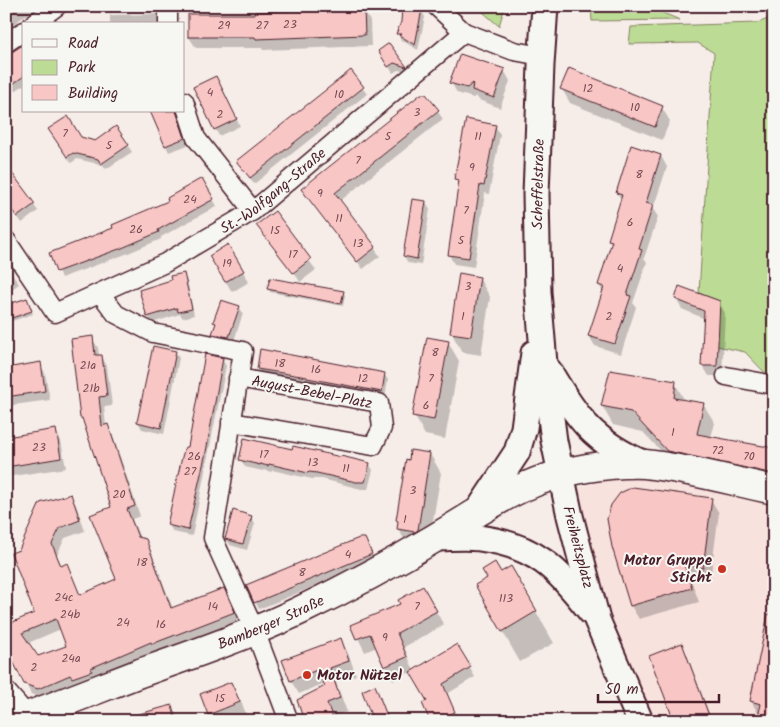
<svg xmlns="http://www.w3.org/2000/svg" width="780" height="727" font-family="Kalam,sans-serif">
  <rect width="100%" height="100%" fill="#f6ede9"/>
  <filter id="ink" filterUnits="userSpaceOnUse"><feTurbulence type="fractalNoise" baseFrequency=".02" numOctaves="2"/><feDisplacementMap in="SourceGraphic" scale="10" xChannelSelector="R" yChannelSelector="G"/><feConvolveMatrix kernelMatrix="1 2 1 2 8 2 1 2 1" color-interpolation-filters="sRGB"/></filter>
  <g filter="url(#ink)">
    <path fill="#f7e2de" d="M651,474L774,497V721H652L605,612L570,490L619,476Z"/>
    <g fill="#bcdc95" stroke="#837e60">
      <path d="M476,6H505L499,26Z"/>
      <path d="M591,6H615L658,11L680,20L592,21Z"/>
      <path d="M774,17V378L769,377L745,352L717,346L719,301L699,293L714,53L698,43L629,44L631,27L757,23Z"/>
    </g>
    <g fill="#0003" fill-rule="evenodd">
      <path d="M6,6H34L35,8L6,30Z"/>
      <path d="M363,9L370,21L371,46L263,50L262,48H196L189,37L256,15Z"/>
      <path d="M421,10L425,17L418,50L401,40L398,34L402,22Z"/>
      <path d="M157,14L161,24H110V15Z"/>
      <path d="M389,44L406,67L409,72L398,70L393,73L383,58Z"/>
      <path d="M24,45V85L6,97V58Z"/>
      <path d="M504,70L510,81L500,108L479,100L476,96L473,98L457,93L451,82Z"/>
      <path d="M350,72L367,94L254,184L242,168Z"/>
      <path d="M219,84L240,126L219,136L195,87Z"/>
      <path d="M562,89L662,108L670,121L662,140L570,103Z"/>
      <path d="M426,95L443,119L340,201L380,256L363,269L308,197Z"/>
      <path d="M176,111L188,145L169,152L166,146Z"/>
      <path d="M495,126L500,135L489,194L485,193L474,267L454,264L449,255L460,186L455,178Z"/>
      <path d="M116,128L132,152L106,169L103,165L77,159L71,163L53,136L80,138L95,142Z"/>
      <path d="M632,147L661,156L667,167L653,209L658,217L644,258L647,262L633,303L636,307L621,354L595,346L589,336L603,292L599,285L612,244L609,240L622,201L617,193Z"/>
      <path d="M7,168L38,211L22,223L6,201Z"/>
      <path d="M202,180L217,206L161,237V239L126,254L61,278L51,253L115,229L170,201Z"/>
      <path d="M426,202L430,209L421,265L408,263L404,256Z"/>
      <path d="M274,213L316,270L300,282L291,267L289,268L264,235Z"/>
      <path d="M228,246L249,282L232,292L211,256Z"/>
      <path d="M6,264L19,284L6,293Z"/>
      <path d="M183,274L187,281L194,315L183,318L180,314L152,323L148,316L172,281Z"/>
      <path d="M479,278L490,297L481,355L462,352L451,332Z"/>
      <path d="M269,289L343,293L345,295L343,306L270,292Z"/>
      <path d="M27,299L33,314L6,323V306Z"/>
      <path d="M676,299L719,302L725,313L722,376H709L703,366L705,319L682,309Z"/>
      <path d="M239,307L243,313L233,344L217,340L214,334L216,325L215,322Z"/>
      <path d="M92,338L98,348L99,356H101L107,366L112,406L104,407L106,426H108L113,436L140,516L132,519L140,538L145,540L151,551L173,609L229,599L239,622L159,653L157,651L96,679L44,699L31,694L9,651L6,652V616L11,624L36,614L20,550L70,495L76,505L85,531L65,538L57,555L62,567L66,565L81,596L118,580L112,507L86,426L81,417ZM61,629L68,647L38,658L28,643Z"/>
      <path d="M448,342L459,361L445,439L425,435L414,415Z"/>
      <path d="M175,352L179,358L164,434L142,429L138,422Z"/>
      <path d="M222,359L226,366L192,536L173,532L169,525L189,449Z"/>
      <path d="M40,364L45,373L50,400L6,406V369Z"/>
      <path d="M258,369L384,374L388,380L385,398L262,375Z"/>
      <path d="M675,383L685,401L703,404L715,423L711,437L774,449V490L679,470L643,432L613,425L602,406Z"/>
      <path d="M56,431L61,441L66,468L6,477V439Z"/>
      <path d="M293,450L369,464L373,470L368,489H361L322,479H312L272,470V472L263,470V471L245,467L241,460Z"/>
      <path d="M430,454L441,473L428,550L410,548L398,529Z"/>
      <path d="M711,500L719,513L710,581L690,577L699,602L639,619L631,606L614,547Z"/>
      <path d="M251,517L255,523L247,550L230,545L226,538Z"/>
      <path d="M368,546L375,561L259,609L247,585Z"/>
      <path d="M511,568L554,643L520,662L476,585Z"/>
      <path d="M422,588L444,625L404,647L414,671L456,645L475,677L447,694L459,721H431L428,702L411,672L393,680L377,647L365,652L352,626L402,605Z"/>
      <path d="M774,593V721L759,715L751,701Z"/>
      <path d="M340,640L348,653L356,675L336,682L347,712L334,716L336,721H306L326,687L325,683L299,694L291,681L284,661Z"/>
      <path d="M681,645L687,655L712,721H675Z"/>
      <path d="M230,683L241,702L249,721H213L209,714Z"/>
      <path d="M171,706L180,721H123L137,716Z"/>
    </g>
    <g fill="#f8c7c5" stroke="#4a1f2b" fill-rule="evenodd">
      <path d="M364,8L365,35L256,39L255,37H188V14H255V12Z"/>
      <path d="M402,8L422,9L415,45L399,35L401,34H396L401,22Z"/>
      <path d="M389,43L407,67H406L394,63L388,67L378,51Z"/>
      <path d="M24,44V76L6,89V56Z"/>
      <path d="M460,54L505,69L494,98L472,90L473,83L467,88L449,83Z"/>
      <path d="M569,68L663,106L655,127L560,89Z"/>
      <path d="M351,70L364,87L250,178L236,161Z"/>
      <path d="M216,76L237,119L214,130L193,87Z"/>
      <path d="M421,94H426L439,110L335,193L376,247L357,262L301,189Z"/>
      <path d="M150,111H176L185,138L165,146Z"/>
      <path d="M68,116L81,137L95,141L116,126L129,145L101,164L98,159L73,153L67,157L48,129Z"/>
      <path d="M466,119L496,125L484,186L480,185L469,258L448,255L459,180L454,179Z"/>
      <path d="M631,145L661,155L646,203L653,205L639,249L642,250L627,295L631,296L615,344L588,336L604,287L598,285L612,241L608,240L622,195L616,193Z"/>
      <path d="M6,165L35,204L17,217L6,202Z"/>
      <path d="M202,178L214,199L158,230L159,232L122,248L56,272L49,253L113,228L112,225L168,201L167,198Z"/>
      <path d="M412,199L426,201L417,259L403,256Z"/>
      <path d="M275,211L311,259L293,273L256,225Z"/>
      <path d="M228,244L244,271L225,282L209,256Z"/>
      <path d="M184,273L192,309L178,312L177,308L147,317L139,290L171,280L170,276Z"/>
      <path d="M459,273L480,277L471,336L450,333Z"/>
      <path d="M270,278L344,291L341,304L267,289Z"/>
      <path d="M679,286L720,301L717,366H701L704,311L675,299Z"/>
      <path d="M27,298L32,311L6,320V305Z"/>
      <path d="M221,300L240,306L229,337L212,334L216,323L213,322Z"/>
      <path d="M93,336L95,355H102L107,396L99,397L102,426L108,424L135,506L127,509L138,537L146,539L171,608L224,588L235,612L152,644L151,642L91,668L92,671L72,678L70,675L38,689L24,684L6,647V625L34,613L11,553L19,550L40,503L71,494L80,520L60,528L52,544L61,566L67,563L80,595L116,579L90,515L111,507L82,418H80L71,339ZM56,619L66,646L38,656L22,633Z"/>
      <path d="M427,337L449,341L434,420L412,416Z"/>
      <path d="M153,346L176,351L161,428L137,422Z"/>
      <path d="M260,349L385,373L382,392L307,378V377L257,369Z"/>
      <path d="M205,354L223,358L206,452L188,530L167,525L182,457L185,447H188Z"/>
      <path d="M41,362L45,391L6,397V368Z"/>
      <path d="M610,370L676,381L674,398L704,403L697,434L774,448V474L667,451L631,412L601,406Z"/>
      <path d="M56,429L61,458L6,467V437Z"/>
      <path d="M244,438L292,449L293,446L341,457V456L370,463L365,482H356L317,473L309,472L308,473L269,464L268,466L260,464V465L239,460Z"/>
      <path d="M410,450L430,453L418,530L415,532L397,529L398,521L396,520L406,459L409,460Z"/>
      <path d="M633,487L712,498L703,568L684,564L692,588L630,606L612,547L607,519L611,505L620,493Z"/>
      <path d="M233,510L252,516L243,544L225,539Z"/>
      <path d="M359,538H365L372,554L254,603L246,585Z"/>
      <path d="M495,562L501,572L511,566L537,611L502,632L475,585L487,578L482,570Z"/>
      <path d="M423,586L437,611L397,633L407,657L384,667L370,634L356,639L350,625L400,604L398,600Z"/>
      <path d="M768,614L774,615V721H757L761,704L750,701Z"/>
      <path d="M341,638L349,661L330,668L340,698L327,703L334,721H304L297,700L325,686L317,670L290,681L282,660Z"/>
      <path d="M682,643L711,721H674L649,656Z"/>
      <path d="M457,644L471,667L443,684L455,712L448,715L450,721H430L422,703L427,701L410,672Z"/>
      <path d="M231,682L240,702L208,715L200,694Z"/>
      <path d="M375,685L389,721H373L362,691Z"/>
      <path d="M172,705L176,721H129L128,717Z"/>
    </g>
    <g fill="none" stroke-linecap="round" stroke-linejoin="round">
      <g stroke="#4a1f2b" stroke-width="21">
        <g id="street">
          <path d="M436,6L464,32L514,51L541,56"/>
          <path d="M33,24L57,6"/>
          <path d="M168,24V6"/>
          <path d="M6,43L24,31"/>
          <path d="M184,101L196,138L253,211"/>
          <path id="s1" d="M6,240L55,313L165,263L253,211L464,32"/>
          <path d="M100,293L116,314L153,333L243,351L213,538L255,631L289,721"/>
          <path d="M726,376L774,385"/>
          <path d="M231,422L373,446L382,428L379,403L238,378"/>
          <path d="M6,691L28,716L30,721"/>
        </g>
      </g>
      <g stroke="#4a1f2b" stroke-width="29">
        <g id="secondary">
          <path id="s2" d="M545,6L541,65L536,194L538,292L544,363L554,441L570,516L597,620L640,721"/>
          <path d="M549,371C576,417 594,443 645,464"/>
          <path d="M478,511L517,452L524,428L534,353"/>
          <path d="M436,538C450,538 465,536 479,538C535,545 558,569 591,612"/>
        </g>
      </g>
      <g stroke="#4a1f2b" stroke-width="31">
        <g id="primary">
          <path id="s3" d="M13,721C56,706 98,689 140,673C194,654 249,635 301,610C347,588 392,564 435,538C488,507 524,478 587,468C606,465 626,463 645,464C686,468 732,481 774,490"/>
        </g>
      </g>
      <use href="#street" stroke="#f6f6f2" stroke-width="18"/>
      <use href="#secondary" stroke="#f6f6f2" stroke-width="25"/>
      <use href="#primary" stroke="#f6f6f2" stroke-width="28"/>
    </g>
  </g>
  <g fill="#c8321e" stroke="#f6f6f2" stroke-width="2">
    <circle cx="722" cy="569" r="5"/>
    <circle cx="307" cy="675" r="5"/>
  </g>
  <g text-anchor="middle" stroke-width="4" stroke-linejoin="round" paint-order="stroke">
    <g font-size="12" fill="#764952">
      <text x="290" y="28">23</text>
      <text x="224" y="29">29</text>
      <text x="262" y="29">27</text>
      <text x="588" y="92">12</text>
      <text x="210" y="96">4</text>
      <text x="339" y="98">10</text>
      <text x="635" y="111">10</text>
      <text x="417" y="116">3</text>
      <text x="220" y="118">2</text>
      <text x="65" y="137">7</text>
      <text x="388" y="140">5</text>
      <text x="478" y="140">11</text>
      <text x="109" y="149">5</text>
      <text x="358" y="164">7</text>
      <text x="472" y="171">9</text>
      <text x="639" y="178">8</text>
      <text x="320" y="197">9</text>
      <text x="190" y="203">24</text>
      <text x="466" y="214">7</text>
      <text x="339" y="222">11</text>
      <text x="630" y="226">6</text>
      <text x="136" y="233">26</text>
      <text x="275" y="234">15</text>
      <text x="461" y="244">5</text>
      <text x="358" y="247">13</text>
      <text x="293" y="258">17</text>
      <text x="227" y="267">19</text>
      <text x="620" y="272">4</text>
      <text x="468" y="290">3</text>
      <text x="463" y="320">1</text>
      <text x="609" y="320">2</text>
      <text x="435" y="356">8</text>
      <text x="280" y="367">18</text>
      <text x="88" y="369">21a</text>
      <text x="316" y="373">16</text>
      <text x="363" y="382">12</text>
      <text x="431" y="382">7</text>
      <text x="91" y="392">21b</text>
      <text x="426" y="409">6</text>
      <text x="673" y="436">1</text>
      <text x="39" y="451">23</text>
      <text x="718" y="454">72</text>
      <text x="264" y="458">17</text>
      <text x="194" y="460">26</text>
      <text x="749" y="460">70</text>
      <text x="313" y="466">13</text>
      <text x="346" y="472">11</text>
      <text x="190" y="475">27</text>
      <text x="413" y="494">3</text>
      <text x="119" y="498">20</text>
      <text x="405" y="523">1</text>
      <text x="348" y="558">4</text>
      <text x="142" y="566">18</text>
      <text x="302" y="576">8</text>
      <text x="64" y="601">24c</text>
      <text x="506" y="602">113</text>
      <text x="213" y="610">14</text>
      <text x="417" y="610">7</text>
      <text x="70" y="618">24b</text>
      <text x="123" y="626">24</text>
      <text x="161" y="628">16</text>
      <text x="385" y="641">9</text>
      <text x="71" y="662">24a</text>
      <text x="34" y="671">2</text>
      <text x="220" y="702">15</text>
    </g>
    <g font-size="15" fill="#4a1f2b" stroke="#f6f6f2">
      <text transform="translate(538 184) rotate(-89)" y="5">Scheffelstraße</text>
      <text dy="5" stroke="none"><textPath href="#s1" startOffset="339">St.-Wolfgang-Straße</textPath></text>
      <text transform="translate(312 392) rotate(11)" y="5">August-Bebel-Platz</text>
      <text dy="5" stroke="none"><textPath href="#s2" startOffset="545">Freiheitsplatz</textPath></text>
      <text dy="5" stroke="none"><textPath href="#s3" startOffset="276">Bamberger Straße</textPath></text>
    </g>
    <g font-size="15" font-weight="bold" fill="#4a1f2b" stroke="#f6f6f2" text-anchor="end">
      <text x="712" y="565">Motor Gruppe<tspan x="712" dy="17">Sticht</tspan></text>
      <text x="317" y="680" text-anchor="start">Motor Nützel</text>
    </g>
  </g>
  <rect width="780" height="727" fill="none" stroke="#f6f6f2" stroke-width="25"/>
  <rect x="12" y="12" width="755" height="702" fill="none" stroke="#4a1f2b" stroke-width="2" filter="url(#ink)"/>
  <rect x="22" y="22" width="162" height="90" fill="#f6f6f2" stroke="#b1a0a2"/>
  <rect x="32" y="39" width="25" height="8" fill="#f6f6f2" stroke="#b1a0a2"/>
  <text x="68" y="48" font-size="15" fill="#4a1f2b">Road</text>
  <rect x="32" y="60" width="25" height="15" fill="#bcdc95" stroke="#b1a0a2"/>
  <text x="68" y="72" font-size="15" fill="#4a1f2b">Park</text>
  <rect x="32" y="85" width="25" height="15" fill="#f8c7c5" stroke="#b1a0a2"/>
  <text x="68" y="98" font-size="15" fill="#4a1f2b">Building</text>
  <path d="M598 694v8h121v-8" fill="none" stroke="#4a1f2b" stroke-width="2.5"/>
  <text x="605" y="694" font-size="15" fill="#4a1f2b" stroke="#f6f6f2" stroke-width="4" paint-order="stroke">50 m</text>
</svg>
